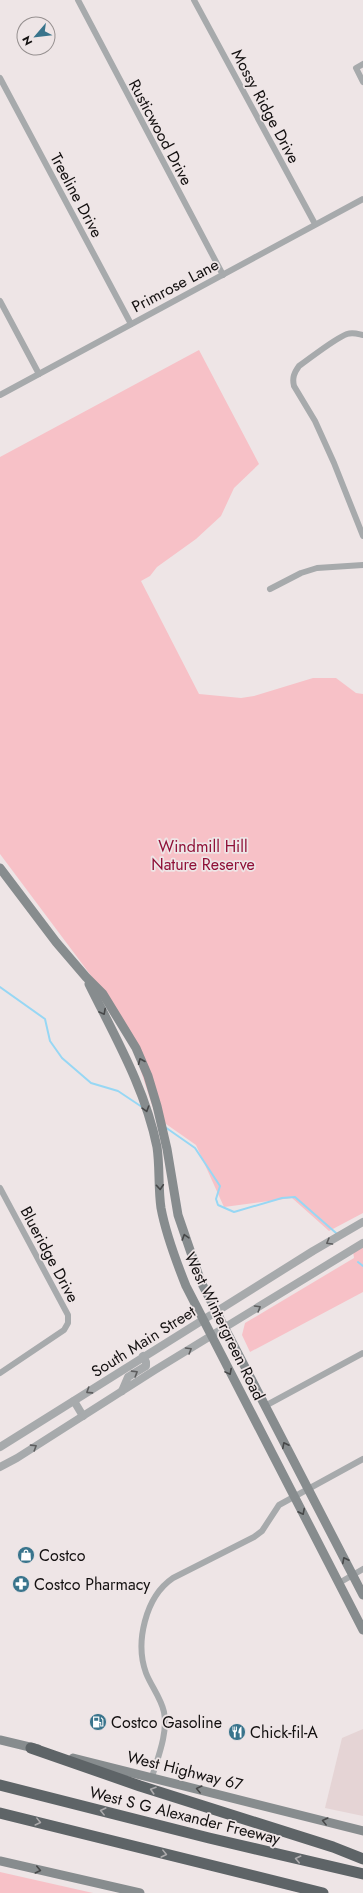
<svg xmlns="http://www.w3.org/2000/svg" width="363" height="1893" font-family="Jost,sans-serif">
  <rect width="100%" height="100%" fill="#eee5e6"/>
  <path fill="#e5d4d5" d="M363,1729V1816L325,1808L342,1738Z"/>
  <g fill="#f7c1c7">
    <path d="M199,350L259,464L234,488L221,516L196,539L157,567L150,576L141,581L199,694L241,698L254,696L313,678H336L356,693L363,694V1213L329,1231L292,1198L224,1207L196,1145L156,1117L135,1053L110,1001L0,854V457Z"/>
    <path d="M363,1246V1292L250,1352L242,1335L245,1323L354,1258L353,1251Z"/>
    <path d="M0,1872L93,1893H0Z"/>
  </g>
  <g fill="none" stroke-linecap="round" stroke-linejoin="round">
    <g stroke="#97d7f4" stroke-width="2">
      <path d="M0,987L45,1019L50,1041L62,1058L91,1083L118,1091L142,1107"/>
      <path d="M165,1127L195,1148L220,1186L216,1199L218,1205L234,1212L282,1198L295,1197L336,1233"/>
      <path d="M358,1262L363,1266"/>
    </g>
    <g stroke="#a7aaac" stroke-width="6">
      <path d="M78,0L223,275"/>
      <path d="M194,0L315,224"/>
      <path d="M363,64L356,68L363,82"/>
      <path d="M0,78L131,324"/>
      <path d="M0,301L39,374"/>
      <path d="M363,335C358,334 353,332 347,334C334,339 312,357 299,366C294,373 292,378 294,386L315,421L334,463L363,536"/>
      <path d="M0,395L363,199"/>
      <path d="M270,589L301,573L317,568L363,565"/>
      <path d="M0,1188L68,1315V1323L64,1330L0,1373"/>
      <path d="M265,1406L363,1353"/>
      <path d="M339,1583L363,1569"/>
      <path d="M152,1777C158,1757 168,1733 164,1712C161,1698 151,1686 146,1673C135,1643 145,1597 173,1578L254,1537L262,1531L279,1505L363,1459"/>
    </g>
    <g stroke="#a7aaac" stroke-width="8">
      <path d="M122,1391L128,1377L146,1366V1362L143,1356"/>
      <path d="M74,1401L83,1416"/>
      <path d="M0,1447L313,1251L363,1222"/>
      <path d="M0,1467L17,1458L155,1370L363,1243"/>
    </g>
    <g stroke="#878c8e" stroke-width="9">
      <path d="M0,868L56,942L86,977L103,994L136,1048L148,1076L157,1106L167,1149L178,1215L201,1282L363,1595"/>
      <path d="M89,984C115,1037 145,1088 157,1147C160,1167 158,1188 161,1208C166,1235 176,1261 186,1286L363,1630"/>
      <path d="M0,1740L38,1749"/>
      <path d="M73,1758L363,1831"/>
      <path d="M0,1861L140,1893"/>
    </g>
    <g stroke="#5e6467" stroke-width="11">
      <path d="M31,1748L140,1786L333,1847L363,1859"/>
      <path d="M0,1785L209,1838L363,1874"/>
      <path d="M0,1813L323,1893"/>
    </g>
  </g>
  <defs><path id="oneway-chevron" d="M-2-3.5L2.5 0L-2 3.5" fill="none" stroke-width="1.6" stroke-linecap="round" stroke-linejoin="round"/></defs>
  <g stroke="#474849">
    <use href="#oneway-chevron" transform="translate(103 1012) rotate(62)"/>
    <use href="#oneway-chevron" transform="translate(141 1061) rotate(-113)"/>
    <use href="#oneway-chevron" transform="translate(146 1109) rotate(73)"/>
    <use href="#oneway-chevron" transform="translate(160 1187) rotate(86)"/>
    <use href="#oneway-chevron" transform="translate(185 1237) rotate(-107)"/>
    <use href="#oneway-chevron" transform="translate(229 1372) rotate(62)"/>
    <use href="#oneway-chevron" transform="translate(285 1445) rotate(-117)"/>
    <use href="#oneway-chevron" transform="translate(302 1512) rotate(63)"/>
    <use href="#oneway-chevron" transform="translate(345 1560) rotate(-117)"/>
    <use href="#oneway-chevron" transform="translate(199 1789) rotate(-166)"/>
    <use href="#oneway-chevron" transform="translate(325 1821) rotate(-166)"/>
    <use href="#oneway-chevron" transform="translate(38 1870) rotate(13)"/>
  </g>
  <g stroke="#5d5d5e">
    <use href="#oneway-chevron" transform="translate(329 1242) rotate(150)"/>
    <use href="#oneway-chevron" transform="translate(258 1308) rotate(-31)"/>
    <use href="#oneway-chevron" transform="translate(189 1350) rotate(-31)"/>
    <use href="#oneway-chevron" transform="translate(135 1373) rotate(-32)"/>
    <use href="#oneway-chevron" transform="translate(89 1391) rotate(147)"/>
    <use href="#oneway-chevron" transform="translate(34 1447) rotate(-32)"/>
  </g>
  <g stroke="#adabad">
    <use href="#oneway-chevron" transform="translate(153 1790) rotate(-162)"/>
    <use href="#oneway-chevron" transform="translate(103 1811) rotate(-166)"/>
    <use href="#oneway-chevron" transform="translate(38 1822) rotate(14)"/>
    <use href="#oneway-chevron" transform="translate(164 1854) rotate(14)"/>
    <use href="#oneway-chevron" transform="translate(298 1859) rotate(-167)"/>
  </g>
  <defs>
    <g id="shop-disc" transform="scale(0.9)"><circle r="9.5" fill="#39748c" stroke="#eee5e6"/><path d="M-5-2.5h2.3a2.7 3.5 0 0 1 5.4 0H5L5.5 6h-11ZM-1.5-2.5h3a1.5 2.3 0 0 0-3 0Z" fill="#fff"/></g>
    <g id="pharmacy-disc" transform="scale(0.9)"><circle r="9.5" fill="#39748c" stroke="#eee5e6"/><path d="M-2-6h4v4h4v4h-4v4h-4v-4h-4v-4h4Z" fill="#fff"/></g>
    <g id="fuel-disc" transform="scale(0.9)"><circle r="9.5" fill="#39748c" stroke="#eee5e6"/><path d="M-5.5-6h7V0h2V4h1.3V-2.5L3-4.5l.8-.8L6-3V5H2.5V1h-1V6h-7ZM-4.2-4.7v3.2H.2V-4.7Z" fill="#fff"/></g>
    <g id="restaurant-disc" transform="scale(0.9)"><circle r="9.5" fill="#39748c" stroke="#eee5e6"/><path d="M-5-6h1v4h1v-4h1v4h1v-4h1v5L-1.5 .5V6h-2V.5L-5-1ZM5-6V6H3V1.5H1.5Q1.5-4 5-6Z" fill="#fff"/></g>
  </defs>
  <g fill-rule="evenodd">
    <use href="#shop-disc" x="26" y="1555"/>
    <use href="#pharmacy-disc" x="21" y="1584"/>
    <use href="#fuel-disc" x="98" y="1722"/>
    <use href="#restaurant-disc" x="237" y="1732"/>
  </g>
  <g text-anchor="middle" stroke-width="3.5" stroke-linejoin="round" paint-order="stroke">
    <g font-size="16" fill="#131010" stroke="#eee5e6">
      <text transform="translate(266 106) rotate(62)" y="6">Mossy Ridge Drive</text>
      <text transform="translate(161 132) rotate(62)" y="6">Rusticwood Drive</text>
      <text transform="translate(77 195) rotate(62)" y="6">Treeline Drive</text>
      <text transform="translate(175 285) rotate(-28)" y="6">Primrose Lane</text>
      <text transform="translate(50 1254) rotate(62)" y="6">Blueridge Drive</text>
      <text transform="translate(225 1326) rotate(64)" y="6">West Wintergreen Road</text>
      <text transform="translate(143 1341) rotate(-32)" y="6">South Main Street</text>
      <text transform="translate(185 1770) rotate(14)" y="6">West Highway 67</text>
      <text transform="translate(185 1815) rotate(14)" y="6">West S G Alexander Freeway</text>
    </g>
    <g font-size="16" fill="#8f1037" stroke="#eee5e6">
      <text x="203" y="852">Windmill Hill<tspan x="203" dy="18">Nature Reserve</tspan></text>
    </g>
    <g font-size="16" fill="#131010" stroke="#eee5e6" text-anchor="start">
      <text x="39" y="1561">Costco</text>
      <text x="34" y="1590">Costco Pharmacy</text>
      <text x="111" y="1728">Costco Gasoline</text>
      <text x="250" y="1738">Chick-fil-A</text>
    </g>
  </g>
  <g transform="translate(36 36) rotate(242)"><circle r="19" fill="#eee5e6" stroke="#969090"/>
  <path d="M0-3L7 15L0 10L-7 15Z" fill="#39748c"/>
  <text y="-6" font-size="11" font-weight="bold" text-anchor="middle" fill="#131010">N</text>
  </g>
</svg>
